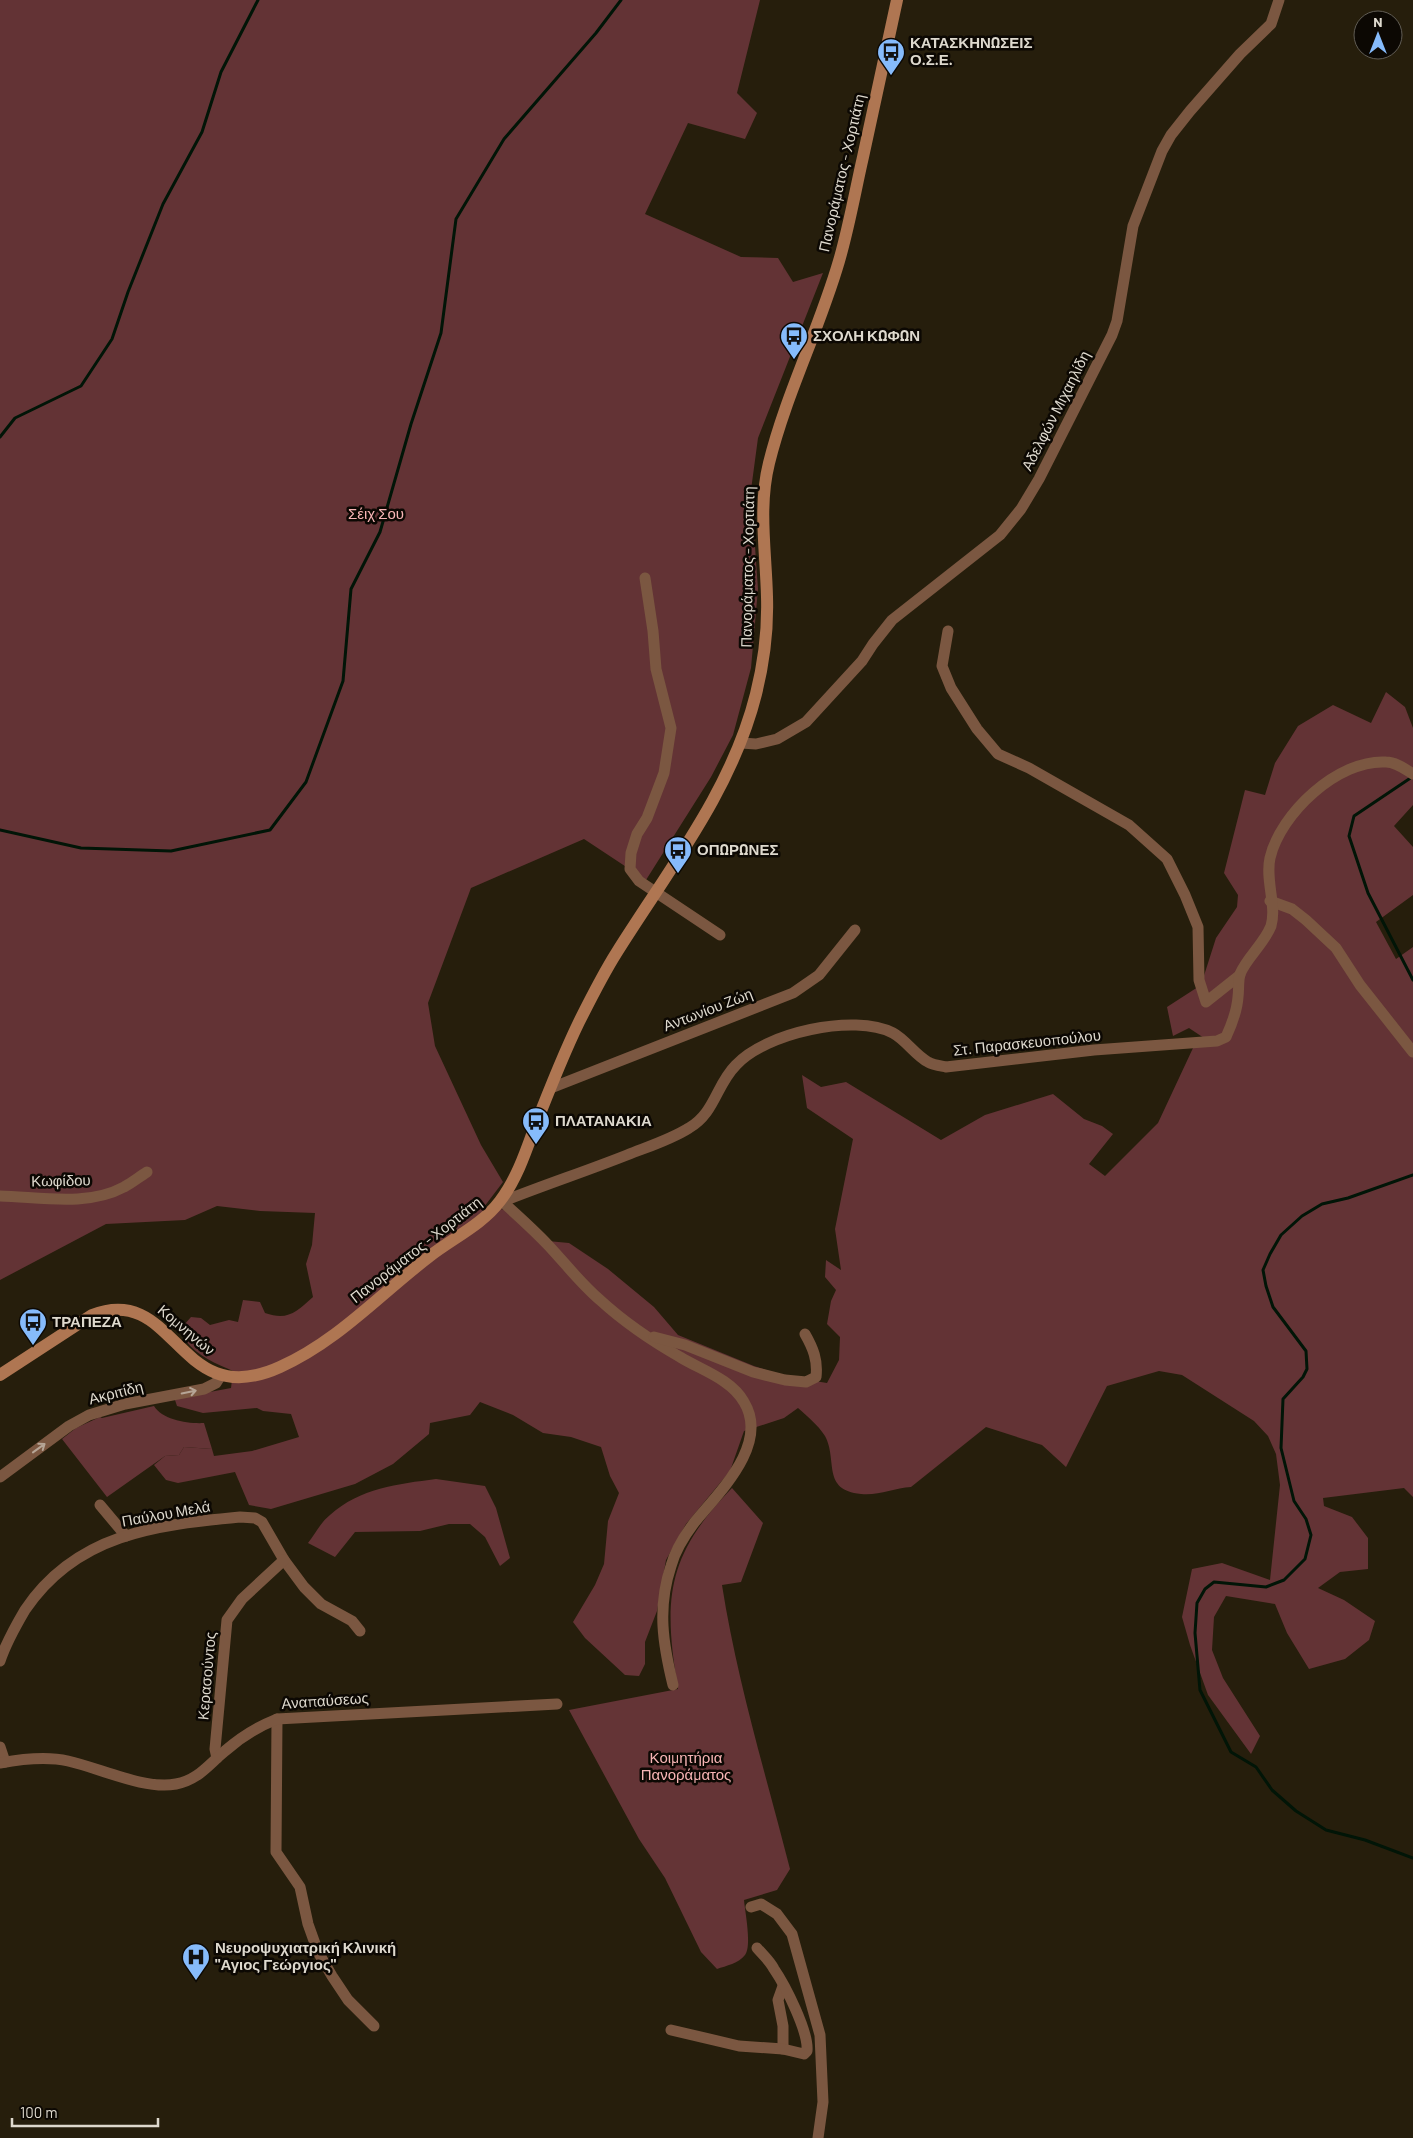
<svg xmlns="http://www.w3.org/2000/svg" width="1413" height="2138" font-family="Barlow,sans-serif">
  <rect width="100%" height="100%" fill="#261e0c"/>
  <g fill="#643436">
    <path d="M154,1406C162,1420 189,1424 204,1423L212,1449L184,1447L179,1455L165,1456L107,1497L62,1439L76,1428L100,1417L102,1418Z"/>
    <path d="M732,1488L763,1523L741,1582L722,1585C737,1681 766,1775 790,1869L777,1890L744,1900C745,1912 752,1946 745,1955C739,1963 726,1966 717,1969L701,1952L665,1878L639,1839L569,1710L678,1689C663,1599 666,1556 732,1488Z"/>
  </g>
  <g fill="#633335">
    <path d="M0,0H760L737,93L757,113L745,139L688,123L645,214L741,257L778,258L793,282L823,273L758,438L751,490L758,589L751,668L733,735L711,777L646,880L584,839L471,888L428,1003L435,1046L481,1145L503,1182L484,1207L508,1210L537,1240L569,1243L608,1269L654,1307L678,1335L754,1366L784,1376L827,1383L839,1360L840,1337L827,1324L831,1301L836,1290L825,1277L826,1260L841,1270L835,1229L853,1139L807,1108L802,1075L821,1087L846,1082L941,1140L985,1115L1053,1094L1084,1119L1102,1126L1113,1134L1089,1164L1105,1176L1158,1123L1193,1048L1207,1040L1189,1028L1173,1036L1167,1007L1201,985L1216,938L1237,907L1238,895L1224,873L1245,790L1265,795L1275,763L1298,726L1333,705L1371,723L1386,692L1405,707L1413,728V805L1394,826L1413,847V895L1376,922L1396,959L1413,947V1497L1404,1488L1323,1498L1324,1506L1352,1517L1368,1538V1569L1340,1572L1318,1588L1344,1600L1375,1621L1369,1640L1345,1659L1309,1669L1287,1633L1275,1604L1226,1596L1214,1617L1212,1650L1223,1678L1260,1736L1251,1754L1208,1695L1190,1645L1182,1617L1192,1569L1222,1563L1270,1580L1280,1485L1276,1454L1268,1436L1254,1421L1182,1375L1159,1371L1107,1386L1066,1467L1042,1445L986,1427L911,1487C894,1488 878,1496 861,1494C821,1490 838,1460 825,1436C818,1425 807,1416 798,1408L784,1418L744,1431L730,1471L686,1524L666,1560L657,1611L645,1642V1664L639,1676L625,1675L585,1638L573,1622L595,1585L604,1564L608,1521L619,1493L610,1476L601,1447L571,1437L543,1433L513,1415L480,1402L470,1415L430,1423L429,1434L393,1464L355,1484L271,1509L249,1505L235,1472L178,1483L166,1480L154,1465L165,1456L179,1455L184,1447L212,1449L214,1456L252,1451L299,1437L291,1414L263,1411L257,1408L203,1413L177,1406L175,1400L183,1397L231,1388L233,1371C217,1364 197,1356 186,1341C184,1337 184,1330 184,1325L191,1317L201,1318L210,1325L229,1320L238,1322L243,1300L260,1302L265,1313C288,1321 296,1312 313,1297L306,1264L312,1245L315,1213L260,1211L217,1206L185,1220L106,1224L0,1280Z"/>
    <path d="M436,1479L485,1486L496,1508L510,1558L500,1566L485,1537L470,1524H449L420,1531L355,1532L335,1557L308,1543C315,1534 321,1522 330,1515C360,1488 398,1484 436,1479Z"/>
  </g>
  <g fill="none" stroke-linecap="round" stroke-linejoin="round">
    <g stroke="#011507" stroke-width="3">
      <path d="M0,437L15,418L81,386L112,339L128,292L163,204L202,132L221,72L258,0"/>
      <path d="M1412,777L1354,816L1349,836L1368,893L1413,980"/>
      <path d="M0,830L81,848L171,851L270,830L306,782L343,681L351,589L380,532L411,424L441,333L456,219L504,139L596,33L621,0"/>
      <path d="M1413,1175L1348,1198L1322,1204L1302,1216L1281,1235L1270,1254L1263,1270L1266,1286L1273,1307L1306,1351L1307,1369L1303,1377L1283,1399L1281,1448L1294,1501L1306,1519L1311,1535L1305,1559L1284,1580L1266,1587L1214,1582L1205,1589L1197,1603L1195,1633L1200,1690L1231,1752L1256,1767L1272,1790L1296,1811L1326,1830L1365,1840L1413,1858"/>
    </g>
    <g stroke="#7b5741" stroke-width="11">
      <path d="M645,578L653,631L656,669L671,728L664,773L647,818L637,834L631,853L630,869L639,881L720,935"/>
      <path d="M948,631L942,666L951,688L977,729L998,754L1029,768L1129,825L1167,859L1185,895L1198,927L1199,980L1206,1002L1240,975"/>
      <path d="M741,743L756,744L777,739L806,722L862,661L873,644L892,620L1000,535L1021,509L1039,479L1112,335L1117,321L1133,226L1162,151L1171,135L1190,111L1240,54L1271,24L1279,0"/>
      <path d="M1270,901L1292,909L1306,920L1336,948L1360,985L1413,1052"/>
      <path d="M551,1088L793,993L819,975L855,930"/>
      <path d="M0,1196C40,1197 87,1207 124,1187C132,1183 139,1177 147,1172"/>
      <path d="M499,1203C541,1186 584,1172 627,1155C647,1147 670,1140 689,1128C715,1113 716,1085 736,1065C765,1033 854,1013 893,1033C906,1040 915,1055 928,1062C933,1065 941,1066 946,1067L1094,1050L1217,1041L1226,1037C1232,1024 1237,1011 1238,997C1239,990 1238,981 1240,974C1247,957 1264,944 1271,926C1277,906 1265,880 1270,858C1280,814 1338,759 1386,762C1396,762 1405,769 1413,774"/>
      <path d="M499,1203H504C519,1217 534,1230 548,1245C565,1263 581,1284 600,1300C624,1322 652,1341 680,1357C701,1370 731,1379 744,1402C770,1445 718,1493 694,1523C685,1535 675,1551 671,1566C657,1608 663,1644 673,1685"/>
      <path d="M654,1337L685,1345L753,1372L785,1380L806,1382L816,1377C818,1360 813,1348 805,1334"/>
      <path d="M0,1477L69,1426L89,1415L125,1404L204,1389L216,1383L221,1375"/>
      <path d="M100,1505L126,1536"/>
      <path d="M0,1661C6,1643 15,1627 25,1610C76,1534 155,1525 240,1517L255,1518L262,1522L284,1560L304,1587L321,1604L352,1621L360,1631"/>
      <path d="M277,1719L276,1852L300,1887L308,1924L318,1952L332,1976L348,2000L374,2026"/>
      <path d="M0,1747L5,1762"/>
      <path d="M217,1758L215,1749L227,1620L242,1599L284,1560"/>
      <path d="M0,1763C22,1759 46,1756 68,1761C100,1768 144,1790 176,1784C198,1780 208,1765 225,1751C241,1737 257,1727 277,1719L557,1704"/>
      <path d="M751,1907L761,1904L777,1914L792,1934L820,2035L823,2102L818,2138"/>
      <path d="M783,1986L778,2000L783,2026V2049"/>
      <path d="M671,2030L739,2046L783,2049L804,2054L807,2051C809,2032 785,1985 774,1969C770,1961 763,1955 757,1948"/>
    </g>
    <path stroke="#af7652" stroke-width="12" d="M0,1375L92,1315C177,1282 177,1414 280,1367C338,1341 380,1294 430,1256C453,1238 482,1225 500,1201C516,1180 525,1154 534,1129C548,1093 562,1057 579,1022C591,998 603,974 617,952C669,869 732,790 756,694C764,662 768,629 767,597C766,552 758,507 769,463C786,394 819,330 839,261C849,227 855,192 863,157C874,105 886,52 897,0"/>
  </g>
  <defs><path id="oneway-shaft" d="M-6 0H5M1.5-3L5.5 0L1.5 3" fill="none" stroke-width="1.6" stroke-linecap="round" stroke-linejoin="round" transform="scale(1.25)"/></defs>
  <g stroke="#b6a596">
    <use href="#oneway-shaft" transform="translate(189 1392) rotate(-12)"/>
    <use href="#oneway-shaft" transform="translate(39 1448) rotate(-36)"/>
  </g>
  <defs>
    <g id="bus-pin" transform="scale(1.4375)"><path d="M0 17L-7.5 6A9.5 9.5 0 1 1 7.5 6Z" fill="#86bbfb" stroke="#0c0803"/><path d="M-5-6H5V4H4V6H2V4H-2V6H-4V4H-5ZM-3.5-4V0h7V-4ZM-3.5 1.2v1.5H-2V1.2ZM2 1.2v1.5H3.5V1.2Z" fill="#111"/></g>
    <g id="hospital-pin" transform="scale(1.4375)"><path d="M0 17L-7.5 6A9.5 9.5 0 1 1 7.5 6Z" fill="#86bbfb" stroke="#0c0803"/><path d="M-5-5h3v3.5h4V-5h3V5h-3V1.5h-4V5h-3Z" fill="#111"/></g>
  </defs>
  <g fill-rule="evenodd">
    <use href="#bus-pin" x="891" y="52"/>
    <use href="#bus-pin" x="794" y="336"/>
    <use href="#bus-pin" x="678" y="850"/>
    <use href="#bus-pin" x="536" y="1121"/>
    <use href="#bus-pin" x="33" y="1322"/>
    <use href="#hospital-pin" x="196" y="1957"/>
  </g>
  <g text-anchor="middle" stroke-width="5" stroke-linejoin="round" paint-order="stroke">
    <g font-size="15" font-weight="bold" fill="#ded9ce" stroke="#0c0803" text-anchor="start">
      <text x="910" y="48">ΚΑΤΑΣΚΗΝΩΣΕΙΣ<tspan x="910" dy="17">Ο.Σ.Ε.</tspan></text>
      <text x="813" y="341">ΣΧΟΛΗ ΚΩΦΩΝ</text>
      <text x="697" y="855">ΟΠΩΡΩΝΕΣ</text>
      <text x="555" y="1126">ΠΛΑΤΑΝΑΚΙΑ</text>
      <text x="52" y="1327">ΤΡΑΠΕΖΑ</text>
      <text x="215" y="1953">Νευροψυχιατρική Κλινική<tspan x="215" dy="17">"Αγιος Γεώργιος"</tspan></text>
    </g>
    <g font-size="15" fill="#ded9ce" stroke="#0c0803">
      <text transform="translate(842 173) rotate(-77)" y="5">Πανοράματος - Χορτιάτη</text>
      <text transform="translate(1056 411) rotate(-63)" y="5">Αδελφών Μιχαηλίδη</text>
      <text transform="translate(748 567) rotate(-89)" y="5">Πανοράματος - Χορτιάτη</text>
      <text transform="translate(708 1010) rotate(-21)" y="5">Αντωνίου Ζώη</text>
      <text transform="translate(1027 1043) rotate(-6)" y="5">Στ. Παρασκευοπούλου</text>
      <text transform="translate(61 1181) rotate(-1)" y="5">Κωφίδου</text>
      <text transform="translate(416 1250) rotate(-38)" y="5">Πανοράματος - Χορτιάτη</text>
      <text transform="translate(186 1330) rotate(40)" y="5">Κομνηνών</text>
      <text transform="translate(116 1393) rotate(-14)" y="5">Ακριτίδη</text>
      <text transform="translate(166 1514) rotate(-10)" y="5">Παύλου Μελά</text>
      <text transform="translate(207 1676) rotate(-85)" y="5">Κερασούντος</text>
      <text transform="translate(325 1701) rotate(-4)" y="5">Αναπαύσεως</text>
    </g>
    <g font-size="15" fill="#f8b5b5" stroke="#0c0803">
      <text x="376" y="519">Σέιχ Σου</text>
      <text x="686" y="1763">Κοιμητήρια<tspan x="686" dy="17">Πανοράματος</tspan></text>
    </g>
  </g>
  <g transform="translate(1378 35)"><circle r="24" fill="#0c0803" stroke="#605c54"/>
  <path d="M0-4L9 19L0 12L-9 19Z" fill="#86bbfb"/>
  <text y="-8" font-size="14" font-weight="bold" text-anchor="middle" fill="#ded9ce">N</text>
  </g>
  <path d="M12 2118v8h146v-8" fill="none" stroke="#ded9ce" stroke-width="2.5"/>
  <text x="20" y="2118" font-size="15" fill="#ded9ce" stroke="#0c0803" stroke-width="4" paint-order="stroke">100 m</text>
</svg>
